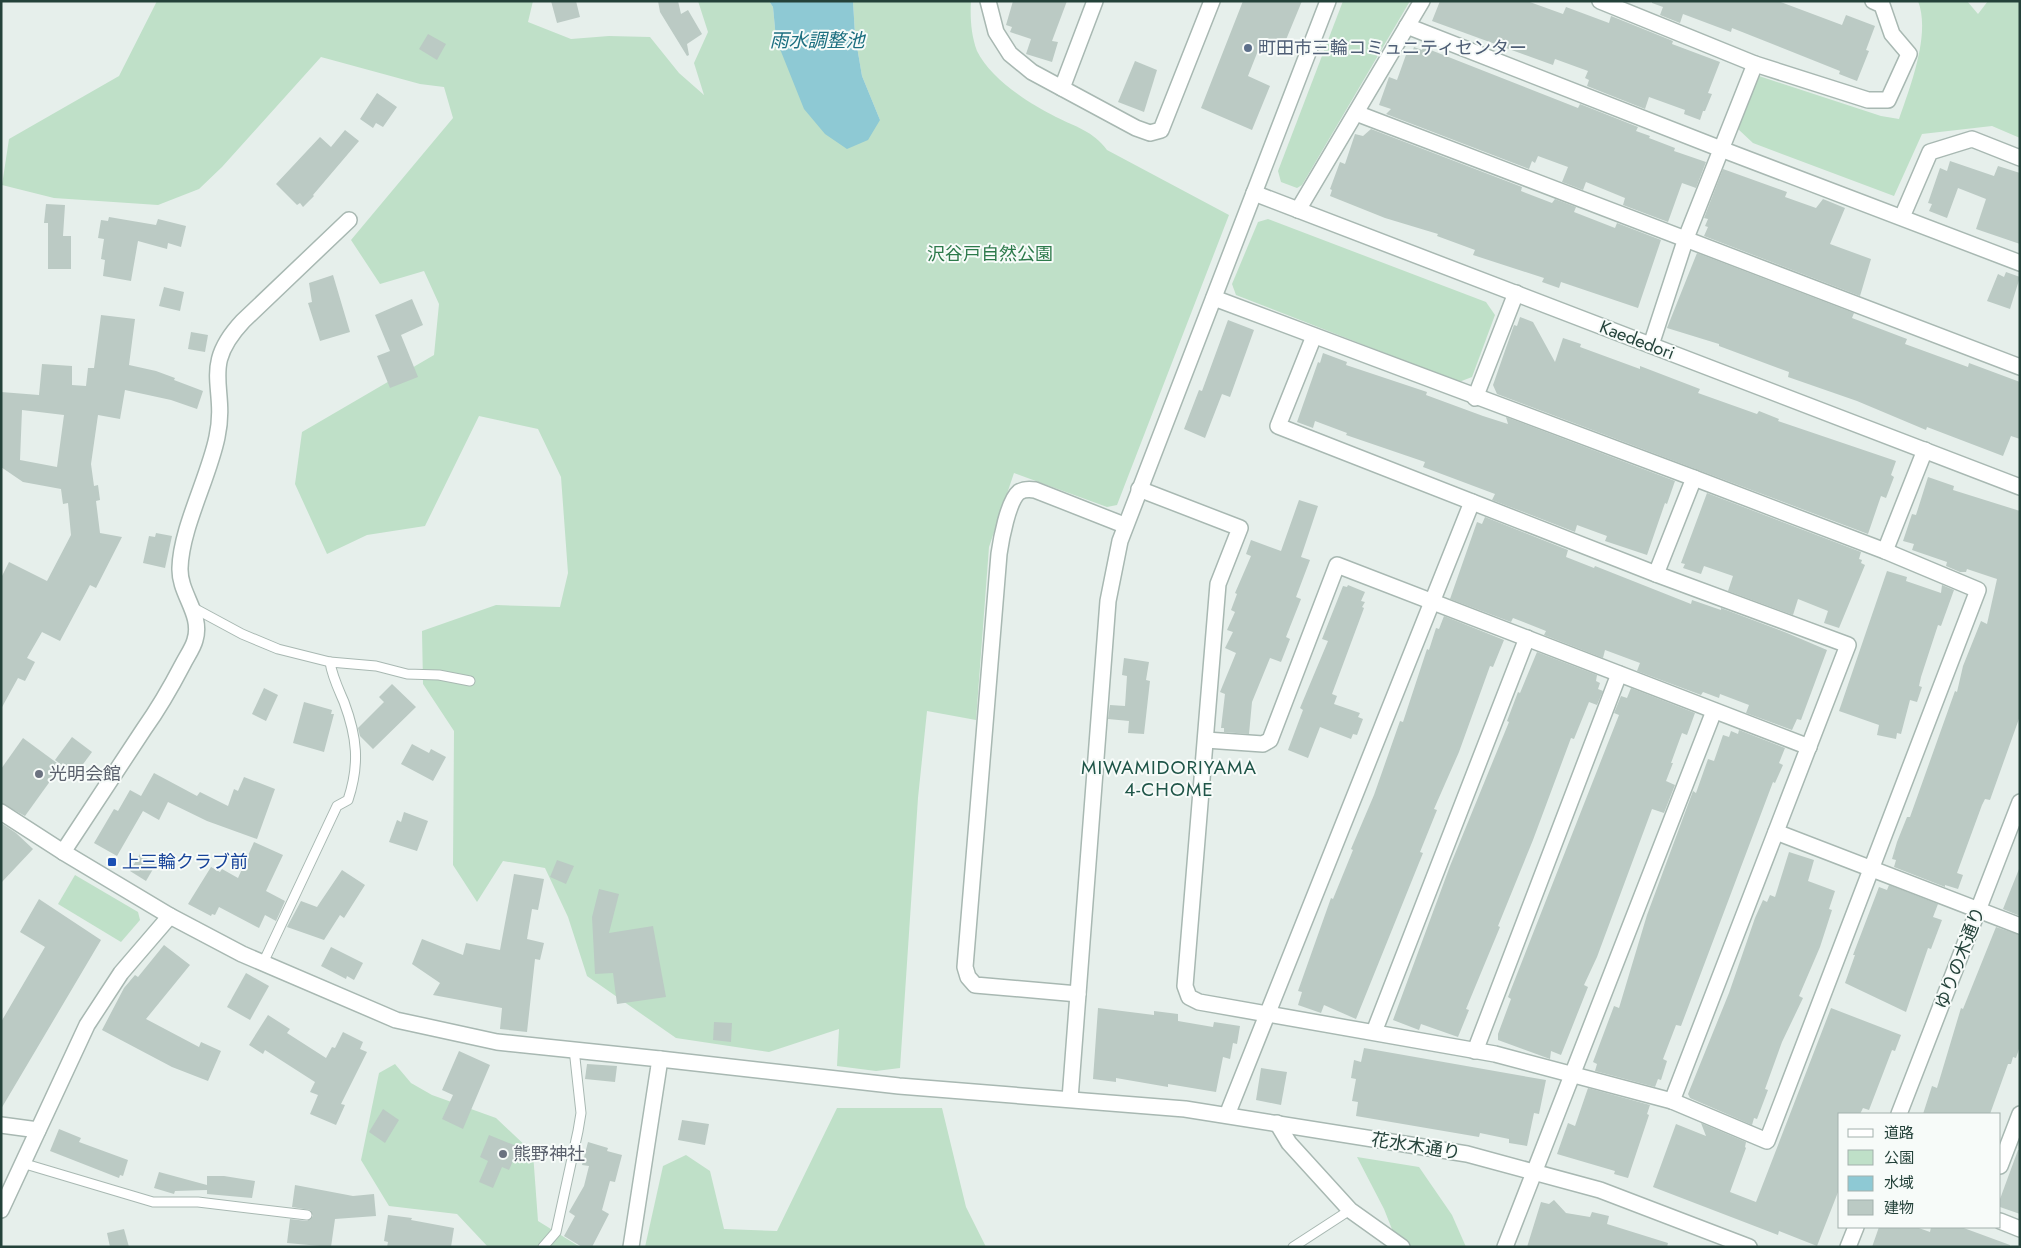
<svg xmlns="http://www.w3.org/2000/svg" width="2021" height="1248" font-family="Jost,'Noto Sans JP',sans-serif">
  <rect width="100%" height="100%" fill="#e6efeb"/>
  <g fill="#bfe0c8">
    <path d="M157,1H533L528,22L571,39L609,36L650,37L679,73L704,95L694,63L708,32L698,1H769L773,7L776,39L880,120L862,76L855,35L853,1H971C970,17 971,35 977,51C990,78 1029,104 1056,117C1076,127 1093,131 1107,150L1229,215L1117,505L1107,507L1014,473L989,547L976,720L927,711L918,798L900,1068L876,1071L837,1066L839,1029L769,1052L676,1038L587,976L568,917L545,868L503,861L477,902L453,865L454,731L423,684L422,631L496,605L560,607L568,573L561,477L538,429L479,416L425,526L367,535L327,554L295,484L302,432L434,355L439,304L424,271L380,284L351,240L453,118L444,87L420,84L321,57L222,167L199,189L158,205L54,198L2,185L9,139L119,76Z"/>
    <path d="M1343,1H1410L1302,185L1297,188L1281,182L1278,171Z"/>
    <path d="M1918,1H1967L1978,14L1988,1H2020V138L1992,126L1922,134L1894,196L1753,143L1738,129L1759,76L1881,116L1899,119C1910,87 1931,34 1918,1Z"/>
    <path d="M1268,219L1486,302L1495,315L1472,377L1459,382L1236,295L1232,284L1258,222Z"/>
    <path d="M75,875L138,912L140,920L121,942L58,904Z"/>
    <path d="M395,1064L411,1083L432,1095L496,1118L533,1153L538,1221L580,1247H488L457,1214L389,1206L361,1160L379,1073Z"/>
    <path d="M837,1108H942L966,1207L986,1247H645L663,1166L686,1155L710,1171L724,1229L777,1231Z"/>
    <path d="M1357,1157L1419,1167L1452,1215L1466,1247H1399L1384,1209Z"/>
  </g>
  <path fill="#8ec9d4" d="M769,1H853L855,35L862,76L880,120L868,140L847,149L825,134L804,109L776,39L773,7Z"/>
  <g fill="#bbcac4" fill-rule="evenodd">
    <path d="M551,1H576L580,17L557,23Z"/>
    <path d="M658,1H678L681,14L688,10L702,34L687,44L689,55L687,56L660,12Z"/>
    <path d="M1013,1H1067L1052,41L1058,42L1052,62L1026,54L1031,39L1010,32L1012,27L1006,25Z"/>
    <path d="M1243,1H1302L1283,47L1263,38L1248,76L1270,86L1252,130L1201,108Z"/>
    <path d="M1440,1H1527L1563,14L1566,7L1609,23L1611,16L1673,41L1672,44L1720,62L1708,93L1712,94L1705,111H1703L1700,120L1684,114L1685,110L1649,97L1645,109L1587,86L1589,80L1585,78L1588,71L1555,59L1553,65L1432,21Z"/>
    <path d="M1652,1H1778L1842,25L1846,15L1875,26L1866,50L1869,51L1857,81L1839,74L1840,71L1732,28L1731,32L1683,14L1680,23L1660,15L1663,7L1652,3Z"/>
    <path d="M428,34L446,44L437,60L419,49Z"/>
    <path d="M1414,47L1422,50L1423,47L1578,108L1580,104L1638,127L1636,131L1650,136L1649,138L1675,148L1674,151L1706,162L1696,188L1682,183L1668,222L1623,205L1625,198L1586,182L1583,190L1562,182L1568,167L1538,156L1535,163L1532,161L1529,169L1386,114L1391,109L1379,105L1389,77L1397,80L1407,52L1412,53Z"/>
    <path d="M1135,61L1157,70L1144,112L1118,102Z"/>
    <path d="M377,93L397,107L383,127L376,123L373,128L360,119Z"/>
    <path d="M1371,129L1522,187L1521,191L1552,203L1555,199L1576,207L1574,212L1615,228L1617,223L1661,240L1638,308L1561,282L1559,288L1542,282L1544,278L1473,255L1475,250L1437,236L1438,234L1385,218L1330,196L1332,190L1330,189L1340,162L1345,164L1355,134L1363,136Z"/>
    <path d="M345,130L359,141L313,195L314,196L303,207L300,203L297,205L276,184L320,137L331,147Z"/>
    <path d="M1950,161L1994,176L1998,166L2020,173V244L1976,229L1986,199L1958,188L1947,218L1929,211L1932,204L1928,203L1940,168L1947,171Z"/>
    <path d="M1723,169L1787,192L1785,197L1816,208L1823,199L1845,208L1830,244L1871,259L1860,296L1704,236L1708,227L1705,226L1708,219L1704,218Z"/>
    <path d="M46,204L65,205L63,236H71V269H48V223H44Z"/>
    <path d="M109,217L156,225L158,219L186,226L181,247L168,243L167,249L138,241L131,281L103,276L105,260L101,259L104,239L98,238L101,220L108,221Z"/>
    <path d="M1697,253L1854,313L1852,318L1907,339L1905,344L1968,367L1969,363L2020,382V439L2011,436L2003,456L1927,427L1926,430L1857,401L1788,377L1789,372L1719,346V344L1667,328Z"/>
    <path d="M2006,272L2020,277L2010,309L1987,301L1998,274L2004,277Z"/>
    <path d="M333,275L350,332L320,341L308,303L312,302L309,283Z"/>
    <path d="M164,287L184,292L180,311L159,306Z"/>
    <path d="M412,299L423,325L401,335L418,377L390,388L377,356L390,351L375,315Z"/>
    <path d="M101,315L135,319L129,365L156,371L175,378L174,380L203,391L197,409L171,400L125,390L120,419L98,415L91,464L94,486L98,485L100,500L96,501L100,533L122,537L96,588L90,585L60,641L42,632L27,658L35,662L25,681L18,678L1,709V578L9,562L47,581L71,535L68,503L63,504L61,489L23,482L1,467V392L39,395L42,364L72,366V385L86,386L88,368H94ZM22,410L64,415L57,467L20,460Z"/>
    <path d="M1520,317L1533,322L1555,362L1563,338L1581,344L1580,347L1640,369V366L1700,389L1698,393L1757,414L1759,411L1779,419L1778,421L1896,461L1891,475L1894,477L1886,498L1881,496L1868,534L1497,394L1493,385L1514,325L1517,326Z"/>
    <path d="M1228,320L1254,330L1230,397L1222,394L1205,438L1184,429L1199,390L1202,391Z"/>
    <path d="M191,332L208,335L205,352L188,349Z"/>
    <path d="M1323,353L1347,362L1346,365L1427,392L1426,395L1483,416L1508,424L1506,417L1675,481L1667,504L1665,503L1647,555L1605,541L1607,536L1577,525L1575,532L1492,500L1495,494L1423,467L1425,462L1346,435L1347,433L1315,421L1313,428L1297,422L1318,362L1320,363Z"/>
    <path d="M1928,477L1954,486L1953,490L2020,511V716L1990,800L1985,799L1982,805L1957,873L1963,875L1958,889L1945,885V887L1894,867L1896,860L1892,859L1897,842L1907,817H1910L1955,691L1957,692L1963,666L1981,621L1987,624L1997,579L1967,569L1966,572H1960L1946,566L1947,562L1912,550L1914,544L1903,541L1912,514L1916,515Z"/>
    <path d="M1707,493L1861,552L1859,559L1862,560L1861,563L1865,565L1839,628L1824,623L1828,611L1798,599L1793,615L1728,591L1733,576L1704,566L1701,574L1683,568L1685,564L1681,563Z"/>
    <path d="M1299,500L1318,506L1301,557L1310,560L1296,597L1301,599L1286,637L1290,639L1281,662L1270,658L1252,702L1249,734L1224,732V728H1221L1225,694L1220,692L1236,653L1225,648L1233,632L1227,630L1235,612L1231,610L1237,594L1235,593L1251,556L1246,554L1251,540L1281,551Z"/>
    <path d="M1485,517L1568,550L1566,557L1594,568L1595,566L1691,604L1692,600L1721,610V608L1787,633L1827,650L1801,720L1797,719L1792,730L1746,713L1749,705L1720,694L1719,698L1703,692L1701,695L1637,671L1640,663L1605,650L1603,658L1544,635L1546,631L1513,618L1511,622L1450,599L1477,522L1482,524Z"/>
    <path d="M156,533L172,536L165,568L143,563L149,536L155,537Z"/>
    <path d="M1887,571L1907,577L1906,581L1941,593L1942,585L1954,590L1941,626L1938,625L1921,677L1919,686L1922,687L1917,702L1910,700L1901,734L1897,733L1896,739L1877,735L1879,725L1839,711Z"/>
    <path d="M1348,585L1365,592L1361,601L1365,602L1362,607L1364,608L1332,694L1337,696L1334,704L1360,713L1358,717L1363,719L1357,735L1353,734L1351,739L1320,727L1308,758L1288,750L1303,710L1300,708L1328,641L1322,639L1343,586L1347,587Z"/>
    <path d="M1444,616L1504,640L1493,667L1490,666L1459,752L1434,809L1437,810L1420,852L1423,853L1356,1019L1324,1005L1321,1013L1298,1005L1302,992L1298,991L1331,898L1333,899L1353,850L1351,849L1374,795L1400,721L1403,722L1427,649L1429,650L1436,628L1439,629Z"/>
    <path d="M1537,652L1597,675L1596,681L1600,683L1598,689L1603,691L1597,705L1589,702L1574,739L1571,738L1533,840L1498,926L1500,927L1466,1009L1469,1010L1458,1037L1421,1024L1419,1030L1393,1020L1450,866L1509,722L1507,721L1518,692L1520,693Z"/>
    <path d="M1124,658L1149,662L1146,680L1150,681L1144,734L1128,733L1129,721L1108,719L1110,705L1125,706L1127,676L1122,675Z"/>
    <path d="M392,684L416,707L373,749L360,736L358,728L384,702L379,697Z"/>
    <path d="M264,688L278,695L266,721L252,714Z"/>
    <path d="M1631,688L1695,713L1687,735L1682,733L1671,763H1673L1666,781L1675,785L1664,813L1652,809L1597,957L1584,985L1588,987L1561,1055L1551,1051L1550,1059L1498,1040V1034L1511,999L1508,997L1619,715L1614,713L1621,696L1627,698Z"/>
    <path d="M304,702L332,710L331,714H334L324,752L293,743Z"/>
    <path d="M1739,730L1785,748L1779,763L1783,765L1775,783L1773,782L1681,1026L1676,1025L1663,1059L1667,1061L1661,1080L1658,1079L1655,1087L1595,1071L1597,1064L1593,1062L1614,1006L1619,1008L1647,915L1693,791L1696,793L1708,759L1714,761L1723,735L1729,737L1731,731L1738,734Z"/>
    <path d="M72,737L92,752L75,775L55,760Z"/>
    <path d="M23,738L61,766L25,816L1,803V769Z"/>
    <path d="M412,744L429,753L431,749L446,757L433,781L401,764Z"/>
    <path d="M154,773L197,796L200,792L228,806L234,789L238,791L244,777L275,789L257,839L207,821L168,802L159,820L143,811L117,856L94,843L114,809L118,811L130,790L141,796Z"/>
    <path d="M404,812L428,821L417,851L389,842L397,820L401,822Z"/>
    <path d="M1,823L16,833L33,849L1,883Z"/>
    <path d="M254,842L283,855L266,891L285,901L276,921L265,915L259,928L219,907L215,915L212,914L211,916L188,904L211,867L220,872L222,869L238,878Z"/>
    <path d="M1789,852L1814,860L1808,881L1835,891L1829,909L1832,910L1820,947L1799,996L1803,998L1782,1042L1765,1089L1768,1090L1757,1119L1754,1118L1752,1125L1690,1098L1688,1094L1729,993L1755,918L1763,900L1767,902L1770,895L1775,897Z"/>
    <path d="M140,854L156,864L146,881L130,871Z"/>
    <path d="M557,860L574,866L566,884L550,877Z"/>
    <path d="M2019,869H2020V916L2003,909Z"/>
    <path d="M342,870L365,885L344,918L340,915L324,940L287,927L301,901L317,907Z"/>
    <path d="M514,874L544,879L538,910L532,909L527,939L544,943L540,960L535,959L527,1032L500,1029L502,1008L433,995L440,983L412,964L422,939L463,955L466,943L500,950Z"/>
    <path d="M1889,885L1938,904L1933,917L1942,920L1931,949L1928,948L1906,1012L1845,983L1855,955H1853L1879,887L1887,890Z"/>
    <path d="M599,889L619,894L609,933L653,926L666,997L617,1004L613,973L595,974L592,917Z"/>
    <path d="M39,899L101,940L1,1109V1022L45,947L20,932Z"/>
    <path d="M1996,927L2020,935V1046L2016,1058L2013,1057L2011,1064H2008L1990,1114H1923L1932,1086L1937,1088L1961,1008L1963,1009Z"/>
    <path d="M164,945L190,965L146,1019L199,1047L201,1042L221,1051L208,1081L172,1067L102,1030L124,988L135,975L138,977Z"/>
    <path d="M331,947L363,963L354,980L347,976L346,979L321,966Z"/>
    <path d="M246,973L269,986L250,1020L227,1007Z"/>
    <path d="M1098,1008L1154,1015V1011L1178,1014V1021L1213,1027L1214,1022L1240,1026L1237,1044L1233,1043L1230,1059L1223,1057L1216,1092L1168,1084V1087L1116,1078V1082L1093,1079Z"/>
    <path d="M1831,1008L1901,1035L1895,1051L1892,1050L1869,1110L1863,1108L1860,1114H1840V1187L1817,1246L1779,1231L1778,1235L1653,1187L1676,1124L1706,1136L1701,1123L1746,1142L1745,1147L1746,1148L1730,1192L1756,1202Z"/>
    <path d="M268,1015L290,1029L287,1033L326,1058L332,1047L335,1048L343,1032L363,1042L360,1049L367,1052L341,1104L345,1105L336,1125L310,1114L318,1095L310,1092L315,1082L265,1050L263,1054L249,1045Z"/>
    <path d="M714,1022L732,1023L731,1042L713,1040Z"/>
    <path d="M1364,1048L1546,1080L1539,1114L1534,1113L1527,1146L1509,1143V1139L1480,1133L1479,1137L1356,1116L1358,1102L1352,1101L1356,1079L1351,1078L1354,1060L1361,1062Z"/>
    <path d="M459,1051L490,1065L463,1129L442,1119L453,1095L442,1090Z"/>
    <path d="M587,1064L617,1066L615,1082L585,1079Z"/>
    <path d="M1261,1068L1287,1072L1281,1105L1256,1100Z"/>
    <path d="M1588,1088L1650,1105L1647,1114L1649,1115L1628,1178L1614,1174L1615,1171L1557,1154L1568,1123L1575,1126Z"/>
    <path d="M383,1109L399,1120L385,1143L369,1132Z"/>
    <path d="M682,1120L709,1124L705,1145L678,1140Z"/>
    <path d="M59,1129L81,1138L79,1142L128,1160L123,1176L120,1175L119,1178L50,1151Z"/>
    <path d="M489,1135L519,1147L509,1170L502,1167L493,1188L479,1182L488,1161L480,1157Z"/>
    <path d="M588,1142L608,1148L607,1151L622,1155L615,1182L610,1181L602,1210L609,1214L592,1247H582L564,1236L575,1216L569,1212L584,1186L589,1166L582,1165Z"/>
    <path d="M2018,1150H2020V1214L2000,1207V1199Z"/>
    <path d="M159,1172L207,1185V1176H224L255,1181L252,1198L207,1194V1190L175,1191L174,1194L154,1188Z"/>
    <path d="M295,1185L353,1196L374,1194L376,1216L335,1219L331,1247L287,1243L290,1219L307,1221L313,1216L310,1210L292,1207Z"/>
    <path d="M1554,1200L1566,1213L1590,1217L1592,1212L1609,1216L1607,1224L1668,1243L1667,1247H1527L1541,1202L1549,1204Z"/>
    <path d="M388,1215L412,1218L411,1220L454,1228L451,1247H387L388,1242L384,1241Z"/>
    <path d="M1879,1227H1916L1930,1232L1931,1227H1961L2010,1245V1247H1872Z"/>
    <path d="M124,1229L129,1247H110L107,1233Z"/>
  </g>
  <g fill="none" stroke-linecap="round" stroke-linejoin="round">
    <g stroke="#a8b8b2" stroke-width="11">
      <g id="service">
        <path d="M192,607L242,634L278,649L330,662L376,666L407,674L439,675L470,681"/>
        <path d="M263,963L337,806L348,800C360,764 357,737 344,702C338,688 332,676 330,662"/>
        <path d="M22,1163L153,1202H198L307,1215"/>
        <path d="M543,1247L556,1232L578,1131L581,1113L574,1049"/>
        <path d="M1293,1247L1350,1210"/>
      </g>
    </g>
    <g stroke="#a8b8b2" stroke-width="18">
      <g id="minor">
        <path d="M988,1L996,32L1010,54L1032,72L1136,128L1150,133L1161,130L1212,1"/>
        <path d="M1600,1L1755,64L1868,100H1888L1909,54L1892,34L1882,5L1873,1"/>
        <path d="M1407,26L1721,149L2020,263"/>
        <path d="M1062,88L1095,1"/>
        <path d="M1356,113L2020,367"/>
        <path d="M1298,210L1422,1"/>
        <path d="M1902,217L1930,152L1972,139L2020,158"/>
        <path d="M1314,336L1278,426L1656,574L1848,645L1672,1101"/>
        <path d="M1651,345L1686,238L1755,64"/>
        <path d="M1475,398L1516,293"/>
        <path d="M1139,489L1240,528L1218,584L1185,986L1189,997L1199,1002L1495,1054L1672,1101L1767,1141L1978,590L1885,551L1694,478L1214,298"/>
        <path d="M1885,551L1925,450"/>
        <path d="M1656,574L1694,478"/>
        <path d="M1206,740L1263,744L1270,740L1337,565L1809,747"/>
        <path d="M1776,832L2020,926"/>
        <path d="M63,852C90,811 117,770 144,729C159,708 171,687 183,664C187,656 193,648 195,640C203,614 179,594 180,568C181,528 209,477 217,437C228,386 199,368 243,321L349,220"/>
        <path d="M1078,994L975,985L968,977L965,967L999,554C1001,540 1008,501 1019,492C1024,489 1029,489 1035,490L1124,525"/>
        <path d="M1374,1032L1527,638"/>
        <path d="M1475,1051L1619,674"/>
        <path d="M1227,1115L1472,502"/>
        <path d="M1277,1123L1289,1143L1350,1210L1402,1247"/>
        <path d="M1,1125L38,1130"/>
        <path d="M2000,1166L2020,1114"/>
        <path d="M1,1210L87,1025L121,973L170,916L242,954L396,1020L497,1042L660,1059L631,1247"/>
        <path d="M2000,1221L2020,1229"/>
        <path d="M1505,1247L1714,711"/>
      </g>
    </g>
    <g stroke="#a8b8b2" stroke-width="18">
      <g id="tertiary">
        <path d="M1254,193L2020,487"/>
        <path d="M1,812L63,852L170,916"/>
        <path d="M660,1059L899,1086L1185,1109L1467,1154L1600,1190L1749,1247"/>
        <path d="M1070,1099L1108,601L1120,541L1328,1"/>
        <path d="M1899,1114L2020,802"/>
        <path d="M1848,1247L1856,1227"/>
      </g>
    </g>
    <use href="#service" stroke="#fff" stroke-width="9"/>
    <use href="#minor" stroke="#fff" stroke-width="15"/>
    <use href="#tertiary" stroke="#fff" stroke-width="15"/>
  </g>
  <circle fill="#5c6f8a" stroke="#f7fbf9" stroke-width="2" cx="1248" cy="48" r="5"/>
  <g fill="#6b7280" stroke="#f7fbf9" stroke-width="2">
    <circle cx="39" cy="774" r="5"/>
    <circle cx="503" cy="1154" r="5"/>
  </g>
  <rect fill="#1a4fb4" stroke="#f7fbf9" stroke-width="2" x="107" y="857" width="10" height="10" rx="2.5"/>
  <g text-anchor="middle" stroke-width="4" stroke-linejoin="round" paint-order="stroke">
    <g font-size="18" fill="#4e5e75" stroke="#f7fbf9" text-anchor="start">
      <text x="1258" y="54">町田市三輪コミュニティセンター</text>
    </g>
    <g font-size="18" fill="#2d7a4b" stroke="#f7fbf9">
      <text x="990" y="260">沢谷戸自然公園</text>
    </g>
    <g font-size="18" fill="#24423a" stroke="#f7fbf9">
      <text transform="translate(1637 340) rotate(21)" y="6">Kaededori</text>
      <text transform="translate(1960 958) rotate(-69)" y="6">ゆりの木通り</text>
      <text transform="translate(1416 1146) rotate(9)" y="6">花水木通り</text>
    </g>
    <g font-size="18" fill="#5b616d" stroke="#f7fbf9" text-anchor="start">
      <text x="49" y="780">光明会館</text>
      <text x="513" y="1160">熊野神社</text>
    </g>
    <g font-size="18" fill="#164399" stroke="#f7fbf9" text-anchor="start">
      <text x="122" y="868">上三輪クラブ前</text>
    </g>
    <g font-size="19" font-style="italic" fill="#1c6f80" stroke="#f7fbf9">
      <text x="817" y="47">雨水調整池</text>
    </g>
    <g font-size="19" letter-spacing="1" fill="#1f5548" stroke="#f7fbf9">
      <text x="1169" y="774">MIWAMIDORIYAMA<tspan x="1169" dy="22">4-CHOME</tspan></text>
    </g>
  </g>
  <rect width="2021" height="1248" fill="none" stroke="#24423a" stroke-width="5"/>
  <rect x="1838" y="1113" width="162" height="115" fill="#f7fbf9" stroke="#a3b1ad"/>
  <rect x="1848" y="1129" width="25" height="8" fill="#ffffff" stroke="#a3b1ad"/>
  <text x="1884" y="1138" font-size="15" fill="#24423a">道路</text>
  <rect x="1848" y="1150" width="25" height="15" fill="#bfe0c8" stroke="#a3b1ad"/>
  <text x="1884" y="1163" font-size="15" fill="#24423a">公園</text>
  <rect x="1848" y="1176" width="25" height="15" fill="#8ec9d4" stroke="#a3b1ad"/>
  <text x="1884" y="1188" font-size="15" fill="#24423a">水域</text>
  <rect x="1848" y="1200" width="25" height="15" fill="#bbcac4" stroke="#a3b1ad"/>
  <text x="1884" y="1213" font-size="15" fill="#24423a">建物</text>
</svg>
